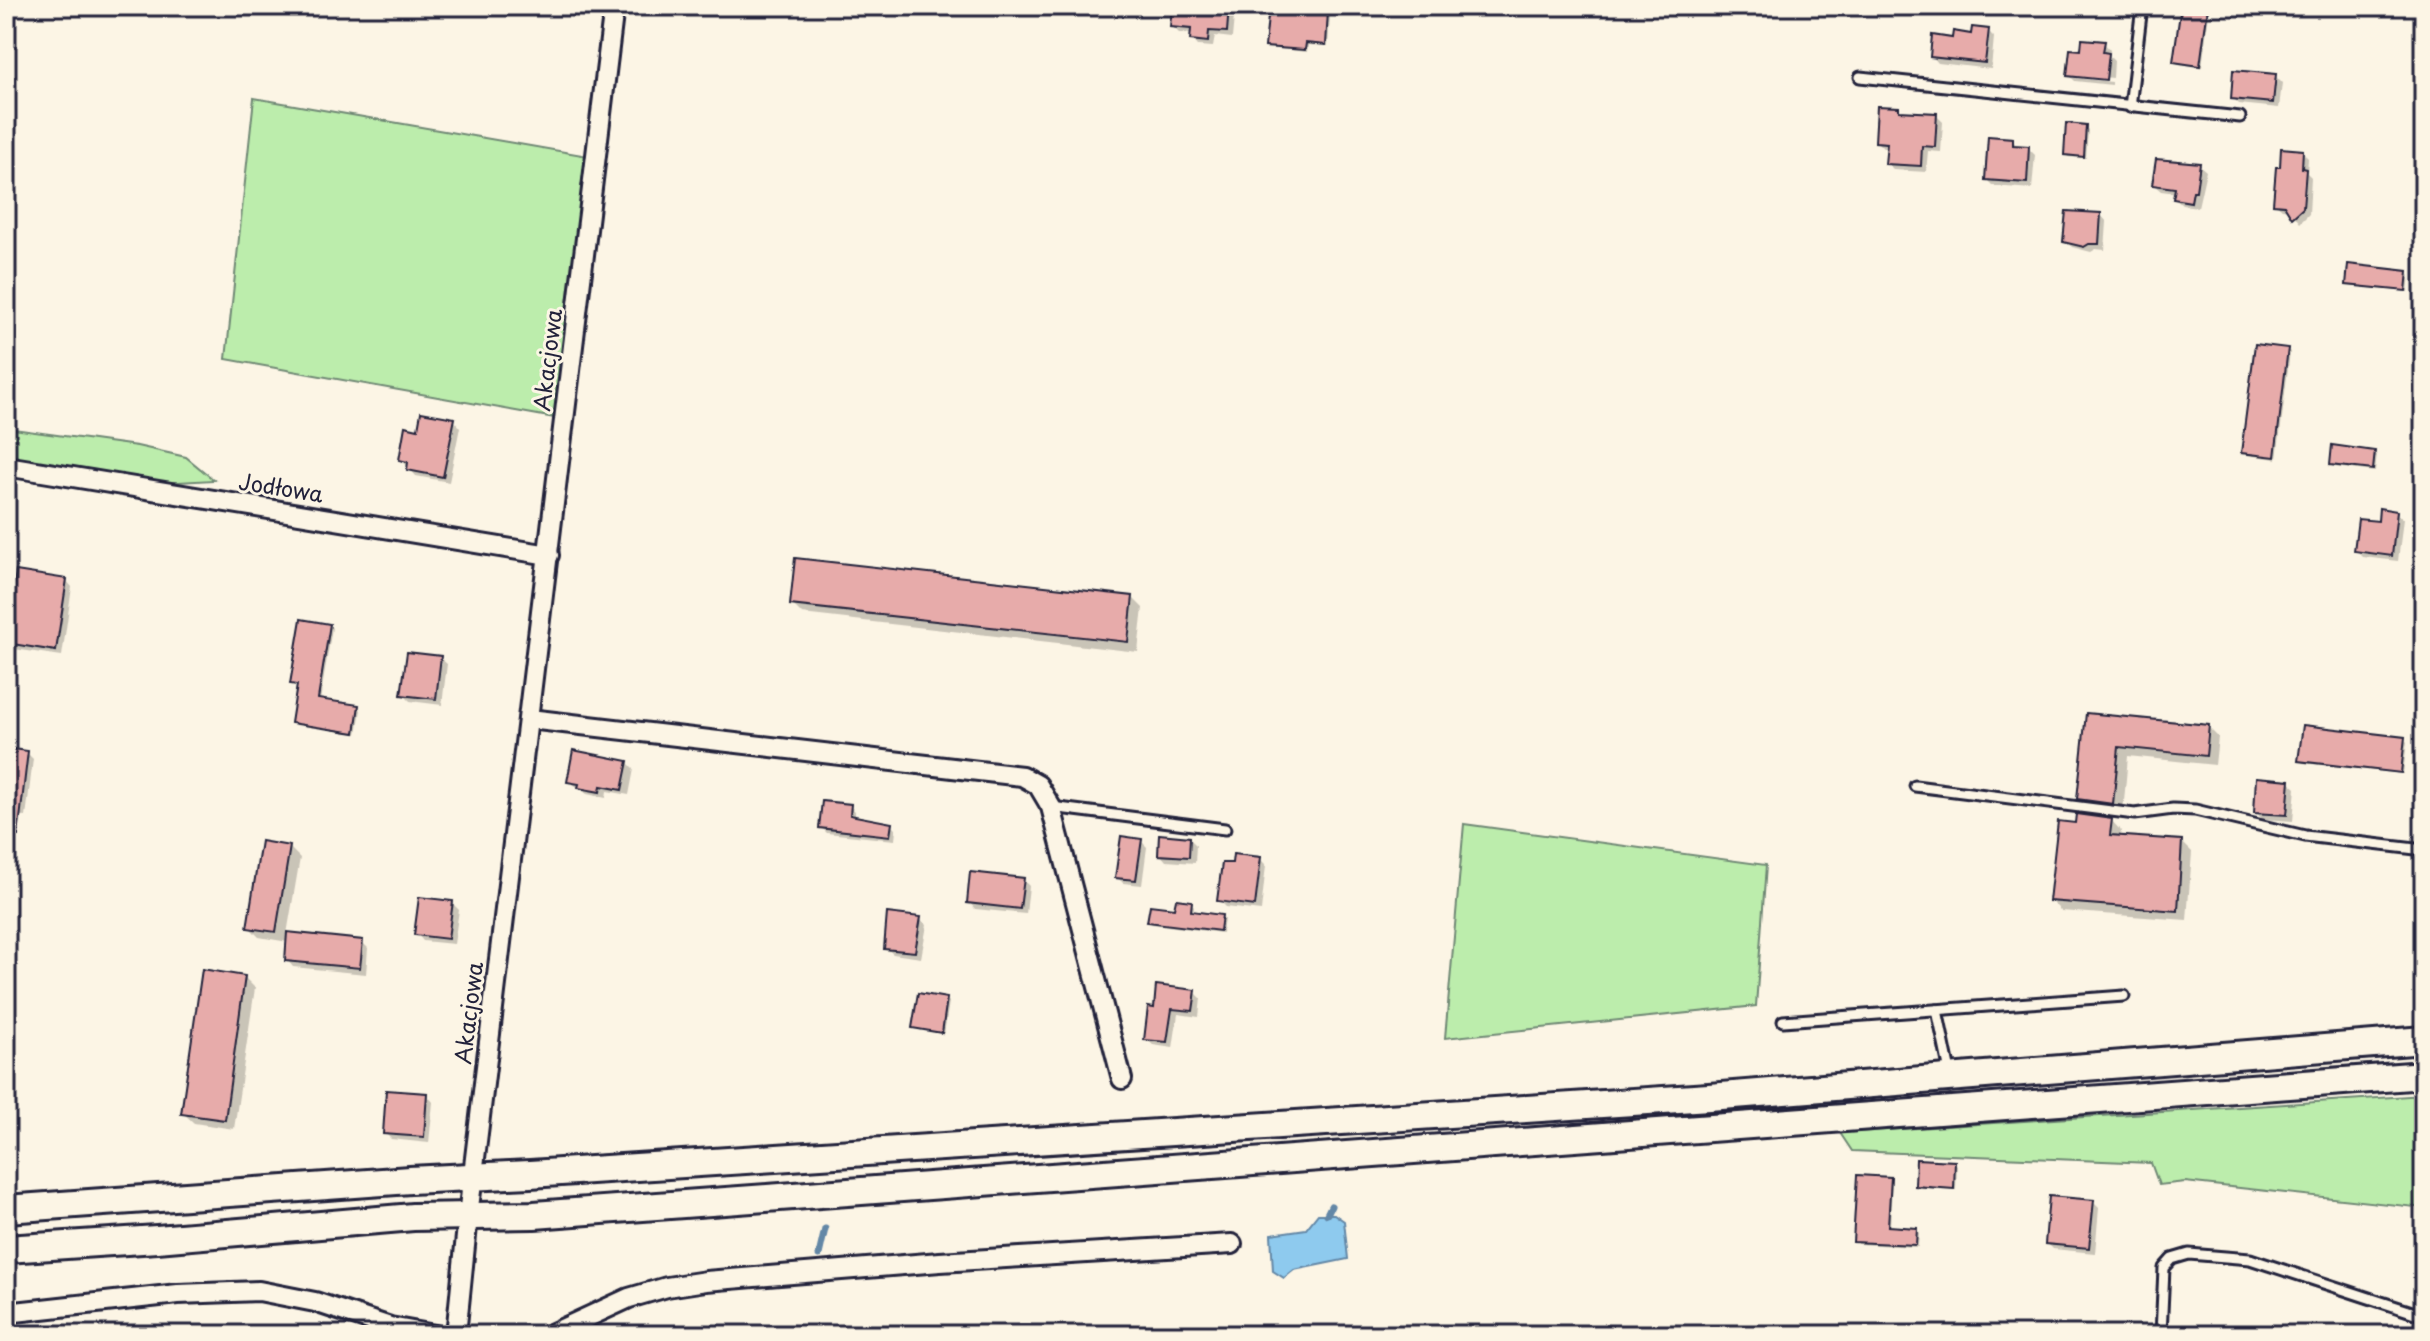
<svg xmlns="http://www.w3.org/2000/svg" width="2430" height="1341" font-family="'Playpen Sans',sans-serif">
  <rect width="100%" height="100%" fill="#fcf5e5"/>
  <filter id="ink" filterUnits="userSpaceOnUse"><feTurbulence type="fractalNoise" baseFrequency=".0125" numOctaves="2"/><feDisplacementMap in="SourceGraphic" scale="16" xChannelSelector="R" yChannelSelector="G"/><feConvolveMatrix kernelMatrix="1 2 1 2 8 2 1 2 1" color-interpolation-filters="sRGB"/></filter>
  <g filter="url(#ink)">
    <g fill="#bcedac" stroke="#6f8874" stroke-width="2">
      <path d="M254,98L588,156L555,418L226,359Z"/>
      <path d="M6,428L137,446L186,457L214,480L161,483L6,457Z"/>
      <path d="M1464,824L1766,865L1756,1006L1445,1038Z"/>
      <path d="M2424,1095V1208L2185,1182L2159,1185L2151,1163L1852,1151L1840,1133Z"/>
    </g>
    <path fill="#8ecaee" stroke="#6387a6" stroke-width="2" d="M1318,1214H1334L1344,1221L1348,1259L1294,1270L1284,1278L1273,1271L1271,1234L1306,1229Z"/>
    <g fill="#0003">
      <path d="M1174,6H1235L1232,38L1215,36L1213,47L1198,46L1192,39V34L1179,33L1172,26Z"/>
      <path d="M1271,6H1293L1292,10L1327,13L1330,16L1328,46L1308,45L1307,52L1270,48L1267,46Z"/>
      <path d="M2386,6L2384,17L2353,13L2346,7Z"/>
      <path d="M2207,9L2209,12L2202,67L2178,64L2175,62Z"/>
      <path d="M1988,31L1994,37L1991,69L1938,63L1932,56L1954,40Z"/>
      <path d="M2104,43L2110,50L2109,56L2114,61L2113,78L2073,74V78L2112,82V85L2075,81L2069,75L2083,52Z"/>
      <path d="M2275,76L2282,83L2279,108L2239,104L2233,98Z"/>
      <path d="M1898,109L1902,113L1936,115L1943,122L1941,152L1928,151L1926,172L1894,170L1887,163L1888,148H1883L1877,142Z"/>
      <path d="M2085,127L2088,130L2086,158L2068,157L2066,154Z"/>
      <path d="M2012,140L2019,148H2028L2035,155L2032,189L1993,186L1987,180Z"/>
      <path d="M2302,152L2308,158L2307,173L2311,177L2309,214L2300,223L2290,210L2282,209L2275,203Z"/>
      <path d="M2199,165L2206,171L2198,207L2182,205L2175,199L2176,193L2161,191L2154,185Z"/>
      <path d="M2101,215L2107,222L2105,250L2096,249L2091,252L2072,247L2065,241Z"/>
      <path d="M2407,272L2410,275L2408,292L2351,286L2348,284Z"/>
      <path d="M2287,350L2290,352L2277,459L2246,455L2243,452Z"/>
      <path d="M454,420L460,427L449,482L416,476L401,459L419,431Z"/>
      <path d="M2374,453L2377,455L2375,472L2335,467L2332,464Z"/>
      <path d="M2396,513L2403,519L2398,561L2363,557L2356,550L2380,523Z"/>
      <path d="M66,580L72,587L62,656L14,649L8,643Z"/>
      <path d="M1133,598L1143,608L1138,652L802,614L792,604Z"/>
      <path d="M329,625L332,628L320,701L358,707L361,710L357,734L296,725L294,723L299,687L292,684Z"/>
      <path d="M440,658L447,664L442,705L410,701L404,695Z"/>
      <path d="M2088,715L2208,727L2218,737L2215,765L2128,756L2123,813L2090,809L2079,798Z"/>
      <path d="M2404,739L2407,742L2403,774L2303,763L2300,760Z"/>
      <path d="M6,750L27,753L33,759L26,817L6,815Z"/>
      <path d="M627,762L634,769L629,795L607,791L606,798L587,794L569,781Z"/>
      <path d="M2289,782L2296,788L2293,821L2262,819L2256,812Z"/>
      <path d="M850,806L855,811V818L891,825L896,830L895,840L827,833L821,827Z"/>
      <path d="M2111,820L2121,831L2120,837L2181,841L2192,852L2187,920L2061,911L2051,901L2077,825Z"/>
      <path d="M1190,839L1196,845L1195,863L1166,861L1160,854Z"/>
      <path d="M1141,841L1147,847L1142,885L1123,883L1117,877Z"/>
      <path d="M290,848L300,858L287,934L362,942L368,948L366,974L293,967L287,960L288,942L259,937L249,927Z"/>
      <path d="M1260,859L1266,865L1261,911L1226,907L1219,900Z"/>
      <path d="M1023,880L1029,886L1026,914L975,909L969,902Z"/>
      <path d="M452,903L459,910L454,944L423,941L417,934Z"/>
      <path d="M1191,903L1194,906L1193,913L1221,917L1224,919L1222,933L1152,924L1149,921Z"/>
      <path d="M920,919L927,925L921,958L893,954L886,948Z"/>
      <path d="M244,977L255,988L234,1129L194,1123L183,1113Z"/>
      <path d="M1195,992L1201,998L1199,1017L1178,1014L1173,1048L1153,1045L1146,1039L1150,1010Z"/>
      <path d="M946,999L949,1002L944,1034L914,1028Z"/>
      <path d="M427,1095L433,1102L429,1143L391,1139L385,1133Z"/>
      <path d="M1954,1163L1957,1166L1956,1190L1919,1188L1917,1186Z"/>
      <path d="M1890,1179L1892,1181L1890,1228L1917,1230L1919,1233L1918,1247L1858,1244L1855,1241Z"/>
      <path d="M2093,1202L2099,1208L2095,1253L2053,1249L2047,1243Z"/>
    </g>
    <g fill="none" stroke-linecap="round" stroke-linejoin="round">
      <g stroke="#6387a6" stroke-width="7">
        <path d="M1327,1214L1331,1206"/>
        <path d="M819,1255L825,1229"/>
      </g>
    </g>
    <g fill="#e7abaa" stroke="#22223b" stroke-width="2">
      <path d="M1172,6H1229L1227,32L1209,31L1208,42L1190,40L1191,29L1170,27Z"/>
      <path d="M1269,6L1328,11L1326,45L1306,43L1305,50L1265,47Z"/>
      <path d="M2181,6L2208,7L2200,66L2173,62Z"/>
      <path d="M1972,27L1989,29L1985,63L1930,57L1932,35L1952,38L1953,31L1971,34Z"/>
      <path d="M2082,39L2105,41L2103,52L2109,53L2106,80L2067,76L2070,49L2081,50Z"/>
      <path d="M2233,70L2276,74L2273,103L2231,99Z"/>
      <path d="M1877,106L1899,107V111L1937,113L1935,147L1922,146L1921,166L1885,164L1887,143L1875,142Z"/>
      <path d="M2066,123L2086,125L2084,157L2064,155Z"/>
      <path d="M1988,136L2013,138V145L2029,146L2027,183L1985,180Z"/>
      <path d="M2281,148L2303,150L2302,168L2306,169L2303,208L2292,218L2284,205L2273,204L2276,167H2280Z"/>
      <path d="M2156,159L2200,163L2196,191H2193L2191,202L2173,199L2175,188L2152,185Z"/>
      <path d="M2066,211L2101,213L2099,244H2089L2084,247L2063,242Z"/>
      <path d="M2348,264L2408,271L2406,291L2346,285Z"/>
      <path d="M2255,344L2288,348L2275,457L2241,453Z"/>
      <path d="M421,412L455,418L443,477L407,470L408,462L399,460L405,426L418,429Z"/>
      <path d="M2332,445L2375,451L2373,470L2330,465Z"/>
      <path d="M2379,508L2397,511L2392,556L2354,551L2358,519L2378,521Z"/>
      <path d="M795,558L1133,596L1128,642L790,605Z"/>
      <path d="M16,571L67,579L56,651L6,643Z"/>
      <path d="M301,619L330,624L318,699L359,705L355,733L291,723L297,685L290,684Z"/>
      <path d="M407,652L441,656L436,699L401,695Z"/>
      <path d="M2086,713L2209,725L2206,756L2119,747L2113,804L2077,799Z"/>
      <path d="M2303,725L2405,737L2401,773L2298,761Z"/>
      <path d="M6,748L28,751L18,836L6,835Z"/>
      <path d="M573,750L628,761L622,790L601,786L600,792L578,788L579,784L567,782Z"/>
      <path d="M2256,777L2290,780L2287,815L2254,813Z"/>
      <path d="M822,801L851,804L850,815L892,823L890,836L819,828Z"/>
      <path d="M2076,814L2112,819L2110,835L2182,840L2178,911L2049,901L2058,821L2075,823Z"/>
      <path d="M1159,834L1190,837L1189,857L1158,855Z"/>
      <path d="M1121,836L1142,839L1136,880L1115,878Z"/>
      <path d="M261,841L290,846L276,932L247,928Z"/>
      <path d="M1233,854L1261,857L1255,906L1217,901L1222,863H1232Z"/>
      <path d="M970,872L1024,878L1020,909L967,903Z"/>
      <path d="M419,897L453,901L448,939L414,935Z"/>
      <path d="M1176,899L1192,901L1191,911L1222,915L1220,931L1147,922L1150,905L1174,908Z"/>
      <path d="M887,913L921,917L915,952L884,949Z"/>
      <path d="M287,932L363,940L360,968L285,961Z"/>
      <path d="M202,969L245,976L225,1120L181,1114Z"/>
      <path d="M1156,985L1196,990L1193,1011L1172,1009L1167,1042L1144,1040L1148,1007L1154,1008Z"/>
      <path d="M918,993L947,998L942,1033L912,1028Z"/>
      <path d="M386,1090L427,1093L424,1137L383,1134Z"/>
      <path d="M1916,1159L1955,1161L1954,1189L1915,1186Z"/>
      <path d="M1857,1175L1891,1177L1888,1226L1917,1228L1916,1245L1853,1242Z"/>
      <path d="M2049,1196L2094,1200L2089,1248L2045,1244Z"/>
    </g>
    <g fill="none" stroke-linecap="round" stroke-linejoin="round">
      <g stroke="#22223b" stroke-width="15">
        <g id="service">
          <path d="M1860,77L2240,117"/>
          <path d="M2130,107L2142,6"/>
          <path d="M1915,786L2135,814L2173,809L2195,810L2305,836L2424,850"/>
          <path d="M1051,807L1225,829"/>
          <path d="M1937,1010L1951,1077"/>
          <path d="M1783,1021L2124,996"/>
          <path d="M2161,1335L2164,1268L2172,1259L2189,1254L2250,1259L2424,1316"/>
        </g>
      </g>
      <g stroke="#22223b" stroke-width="24">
        <g id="minor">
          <path d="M6,466L549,555"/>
          <path d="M529,719L1022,776L1038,785L1051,807L1122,1079"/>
          <path d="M6,1313L178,1294L259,1291L315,1302L390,1327L435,1335"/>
          <path d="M456,1335L468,1216L614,6"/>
          <path d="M549,1335L629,1298L667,1287L706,1281L940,1262L1232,1244"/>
        </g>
      </g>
      <g stroke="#22223b" stroke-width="32">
        <g id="secondary">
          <path d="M6,1209L410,1180L530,1174L1709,1097L2424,1040"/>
          <path d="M6,1249L157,1239L413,1217L534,1215L943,1185L2424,1075"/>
        </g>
      </g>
      <use href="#service" stroke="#fcf5e5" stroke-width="9"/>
      <use href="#minor" stroke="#fcf5e5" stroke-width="18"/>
      <use href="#secondary" stroke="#fcf5e5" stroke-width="26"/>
    </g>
  </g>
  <g text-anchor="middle" stroke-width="6" stroke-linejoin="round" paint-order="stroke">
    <g font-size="22" fill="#22223b" stroke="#fcf5e5">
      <text transform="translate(548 360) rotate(-83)" y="8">Akacjowa</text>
      <text transform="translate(281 488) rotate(9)" y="8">Jodłowa</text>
      <text transform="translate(469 1013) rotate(-83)" y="8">Akacjowa</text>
    </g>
  </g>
  <rect width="2430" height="1341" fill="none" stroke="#fcf5e5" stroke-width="32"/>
  <rect x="16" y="16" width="2398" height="1309" fill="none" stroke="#22223b" stroke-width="3" filter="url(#ink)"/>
</svg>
